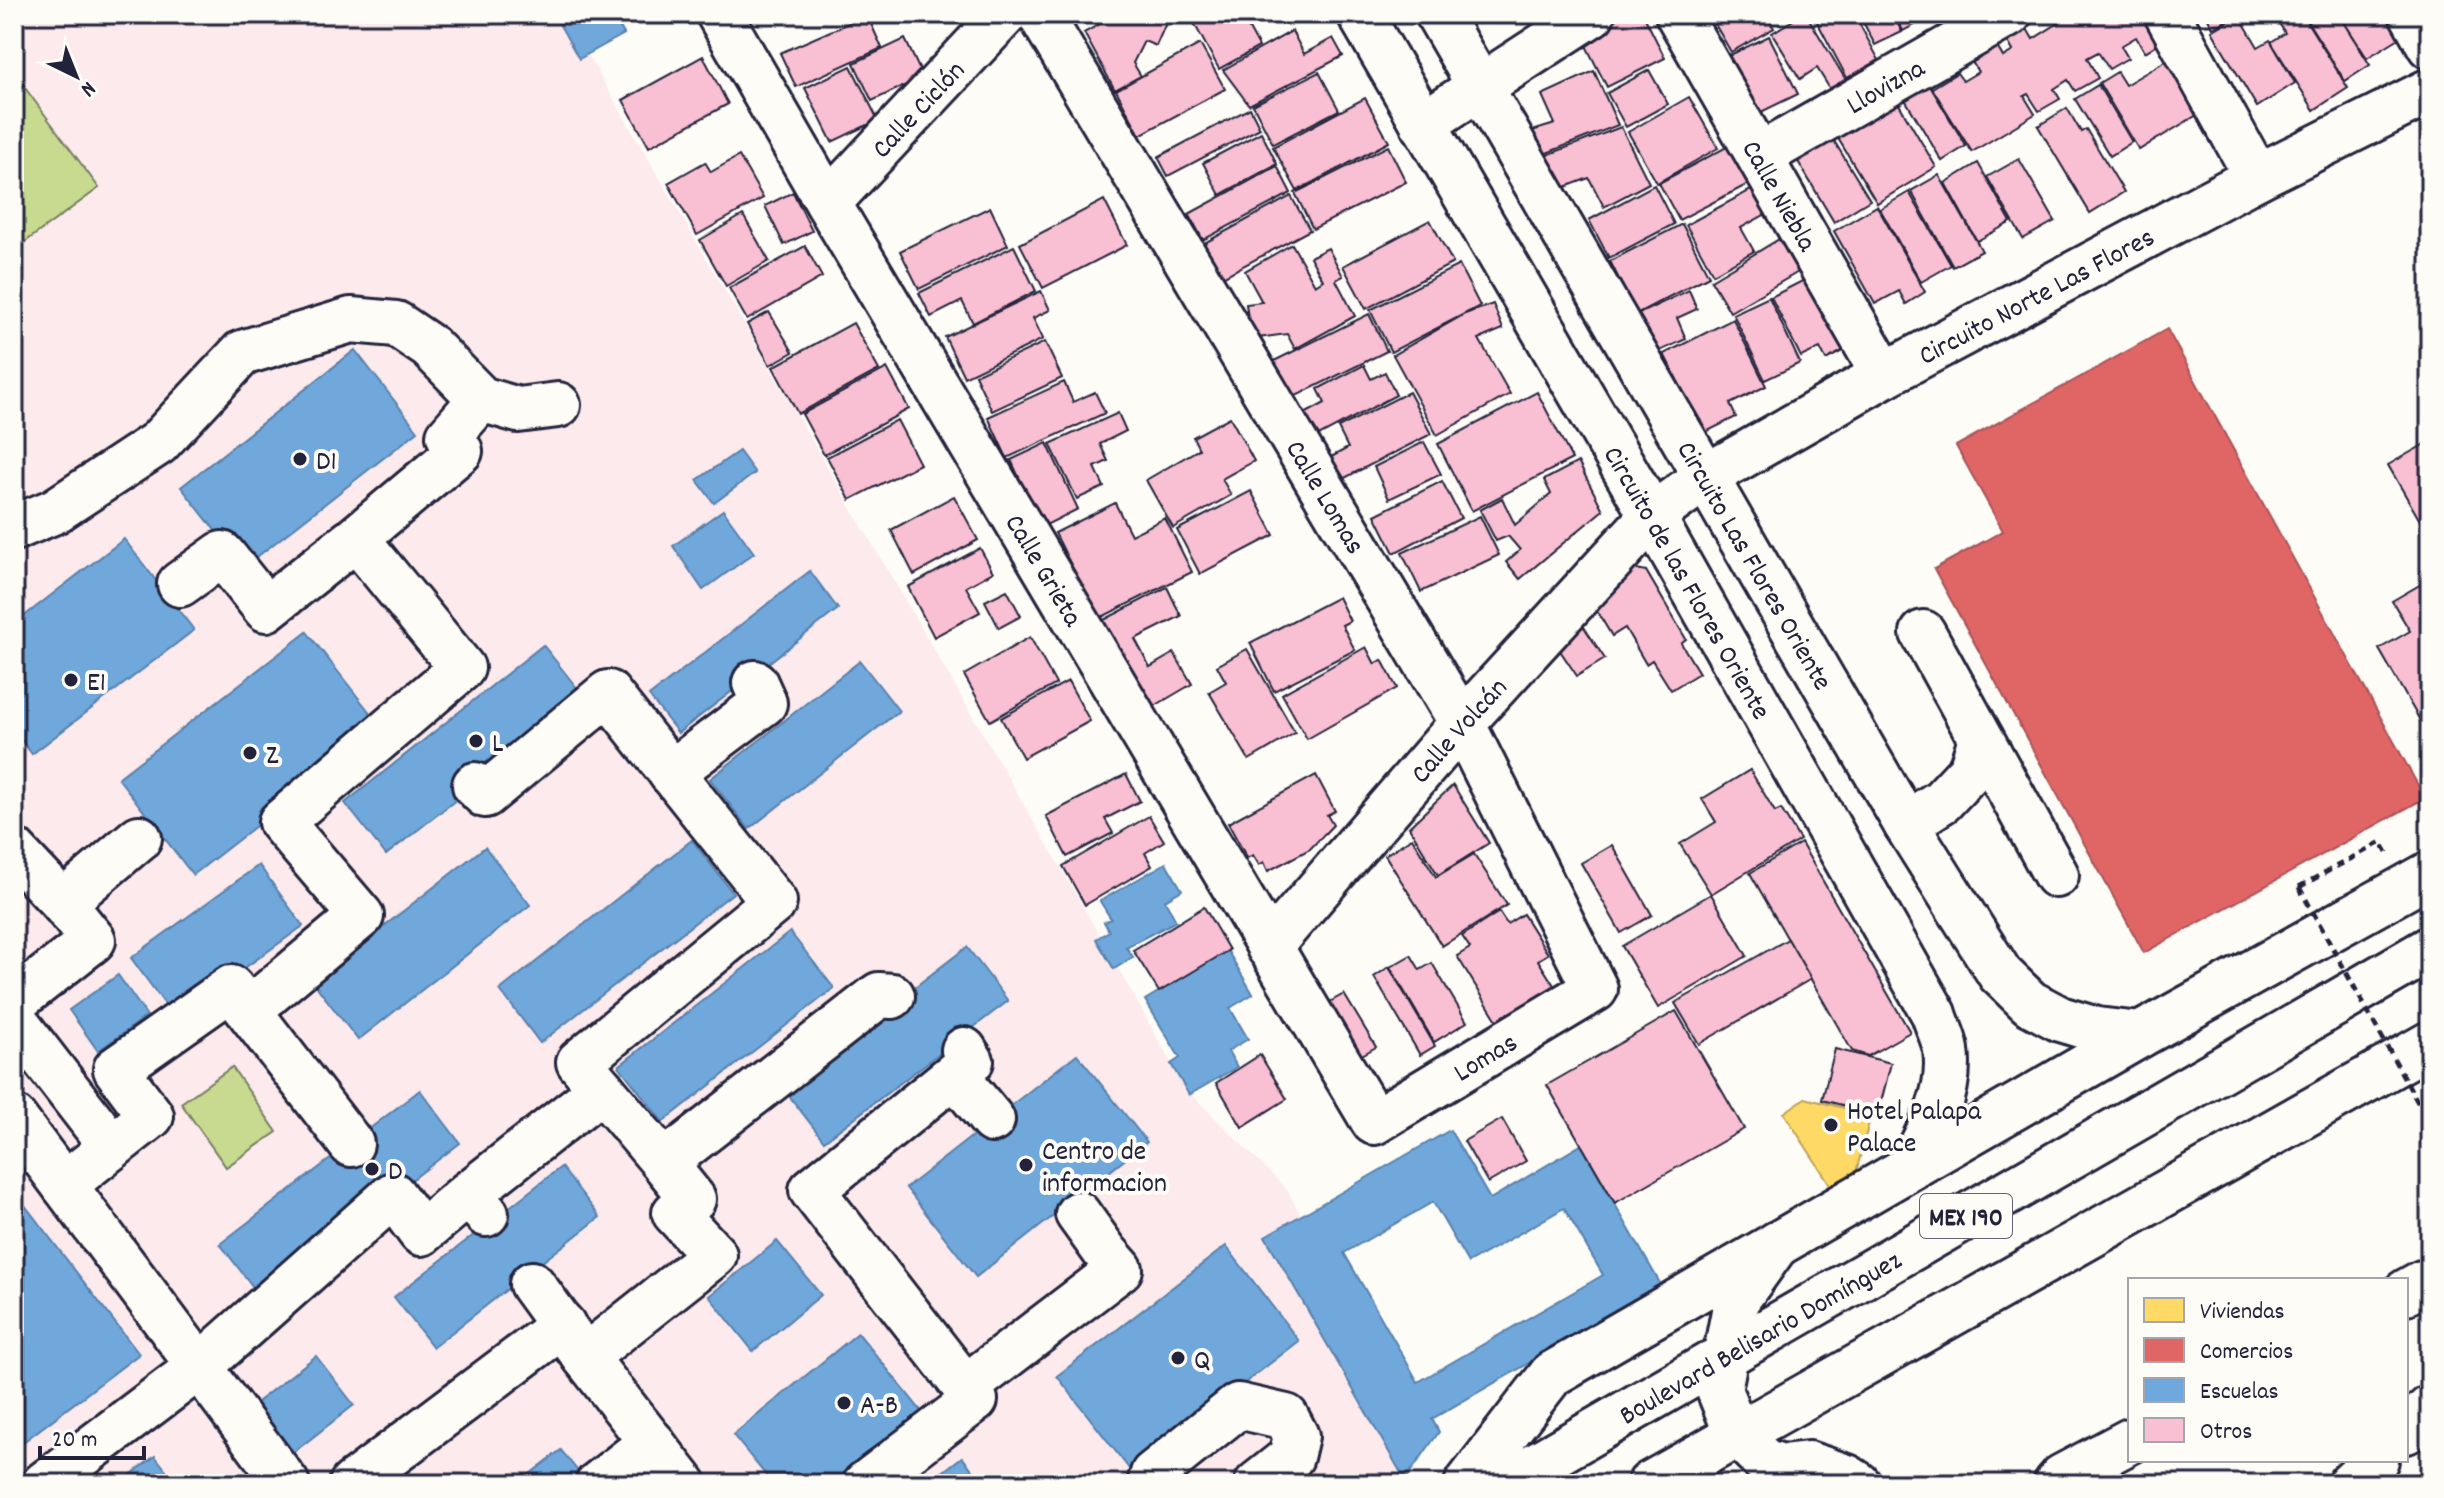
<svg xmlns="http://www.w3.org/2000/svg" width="2444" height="1498" font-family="Dekko,sans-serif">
  <rect width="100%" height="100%" fill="#fdfcf7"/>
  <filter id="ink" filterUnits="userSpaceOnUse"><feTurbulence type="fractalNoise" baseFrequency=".0125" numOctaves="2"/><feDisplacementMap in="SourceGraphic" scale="16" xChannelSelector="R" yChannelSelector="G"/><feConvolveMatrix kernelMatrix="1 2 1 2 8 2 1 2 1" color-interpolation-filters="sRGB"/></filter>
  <g filter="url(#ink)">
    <path fill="#fceaec" d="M14,14H564L1081,903L1186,1089L1287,1190L1411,1413L1412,1448L1397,1476L1385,1484H14Z"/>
    <g fill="#c7da8f" stroke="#747e65" stroke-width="2">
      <path d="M14,73L99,188L14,250Z"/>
      <path d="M232,1067L277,1132L226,1167L181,1103Z"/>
    </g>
    <path fill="#ffd966" stroke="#bda259" stroke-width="2" d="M1805,1098L1871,1115L1855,1176L1833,1189L1784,1113Z"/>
    <path fill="#e06666" stroke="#a75259" stroke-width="2" d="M2167,329L2425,798L2144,953L1934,569L2003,531L1956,446Z"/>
    <g fill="#6fa8dc" stroke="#5880ac" stroke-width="2" fill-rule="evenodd">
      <path d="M568,14H613L624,34L579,59L557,20Z"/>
      <path d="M355,350L418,431L244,567L181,487Z"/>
      <path d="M739,451L755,473L714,503L697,480Z"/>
      <path d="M723,510L754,553L703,590L673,546Z"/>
      <path d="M124,539L194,630L32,754L14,731V624Z"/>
      <path d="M810,571L838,609L678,733L649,696Z"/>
      <path d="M307,632L382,728L193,875L118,778Z"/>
      <path d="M543,645L585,698L386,855L345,803Z"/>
      <path d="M860,661L899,711L749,829L710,779Z"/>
      <path d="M692,840L733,893L540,1043L500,990Z"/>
      <path d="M485,847L530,905L358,1040L313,982Z"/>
      <path d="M1166,863L1182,890L1165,900L1176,921L1126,947L1133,957L1114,969L1096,939L1109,931L1104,922L1111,919L1100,901Z"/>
      <path d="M259,865L303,926L175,1018L131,958Z"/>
      <path d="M790,932L834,988L663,1122L619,1066Z"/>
      <path d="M967,947L1008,1001L824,1141L783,1088Z"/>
      <path d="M1227,950L1253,994L1230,1008L1248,1039L1228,1051L1237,1067L1189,1095L1171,1064L1180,1058L1145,1000Z"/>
      <path d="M118,975L147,1016L98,1051L69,1010Z"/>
      <path d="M1077,1054L1147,1142L976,1277L906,1188Z"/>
      <path d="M420,1090L460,1143L260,1296L220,1244Z"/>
      <path d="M1450,1130L1490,1199L1581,1145L1665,1292L1623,1309L1432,1419L1439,1432L1405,1480L1265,1236ZM1433,1202L1468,1263L1564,1208L1603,1275L1418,1382L1344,1253Z"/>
      <path d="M561,1167L600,1217L433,1347L394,1297Z"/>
      <path d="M14,1191L139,1354L14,1449Z"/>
      <path d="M777,1241L821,1295L753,1351L709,1296Z"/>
      <path d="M1226,1246L1299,1341L1131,1471L1057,1376Z"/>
      <path d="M858,1333L927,1418L846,1484H773L733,1435Z"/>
      <path d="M316,1356L354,1405L286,1458L248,1409Z"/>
      <path d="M561,1450L588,1484H517Z"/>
      <path d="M155,1456L177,1484H119Z"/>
      <path d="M962,1457L984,1484H927Z"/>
    </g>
    <g fill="#f9bfd2" stroke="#22223b" stroke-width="2">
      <path d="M1118,14H1170L1156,46L1144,41L1133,63L1141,76L1115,90L1084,33Z"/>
      <path d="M1189,14H1241L1259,47L1219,69Z"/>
      <path d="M1624,14H1643L1665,58L1607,87L1581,36Z"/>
      <path d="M1709,14H1766L1774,28L1731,52Z"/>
      <path d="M1803,14H1806L1846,80L1830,89L1817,68L1800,79L1772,33Z"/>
      <path d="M1813,14H1854L1879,60L1847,78Z"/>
      <path d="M1859,14H1893L1902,32L1875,45Z"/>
      <path d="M1895,14H1931L1932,16L1903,31Z"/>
      <path d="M2153,14L2167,38L2145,52L2136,37L2121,46L2128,58L2109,69L2098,52L2087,58L2098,78L2075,91L2068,80L2054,89L2060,99L2039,111L2028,94L2024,96L2035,114L1972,152L1932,88L1957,73L1963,81L1978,72L1968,55L1993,40L2003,57L2013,51L2003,33L2023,22L2033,39L2073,14Z"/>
      <path d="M2206,14H2238L2213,28Z"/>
      <path d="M2302,14L2348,88L2314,110L2271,42L2285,33L2274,15Z"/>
      <path d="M2315,14H2338L2370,65L2345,81L2306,19Z"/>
      <path d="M2339,14H2398L2409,32L2367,58Z"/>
      <path d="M867,15L882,48L796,87L780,53Z"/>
      <path d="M2239,15L2258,47L2270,40L2295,83L2257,107L2212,31Z"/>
      <path d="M1292,31L1304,54L1333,38L1343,56L1249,105L1223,70Z"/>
      <path d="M1769,36L1798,94L1757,114L1728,56Z"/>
      <path d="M905,39L923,77L872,101L854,63Z"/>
      <path d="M1200,44L1225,89L1140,135L1116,90Z"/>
      <path d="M703,56L728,104L649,147L623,100Z"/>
      <path d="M2169,59L2202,112L2139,150L2099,83L2117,72L2125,85Z"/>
      <path d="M851,66L878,120L832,142L805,88Z"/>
      <path d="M1649,70L1668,104L1626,127L1607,93Z"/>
      <path d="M1594,71L1618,125L1544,154L1532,131L1555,124L1542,95Z"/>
      <path d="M1319,72L1339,110L1273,144L1253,105Z"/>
      <path d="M1927,81L1966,146L1942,161L1903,96Z"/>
      <path d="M2098,85L2132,142L2110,156L2075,99Z"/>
      <path d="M1893,94L1936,167L1877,203L1833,130Z"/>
      <path d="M1689,97L1718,148L1657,183L1628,132Z"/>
      <path d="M1365,98L1389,142L1297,191L1273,147Z"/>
      <path d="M1250,108L1260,128L1168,176L1158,157Z"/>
      <path d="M2067,108L2081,132L2086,129L2124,192L2090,213L2038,126Z"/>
      <path d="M1621,127L1649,183L1604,207L1589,178L1560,189L1547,155Z"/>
      <path d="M1261,132L1277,164L1220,195L1203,163Z"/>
      <path d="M1831,136L1870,200L1834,222L1796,158Z"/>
      <path d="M1736,142L1756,180L1679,220L1659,183Z"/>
      <path d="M1388,146L1406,182L1313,229L1295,193Z"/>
      <path d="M739,156L763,198L697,235L668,183L705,162L711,172Z"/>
      <path d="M2019,159L2055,221L2023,239L1987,177Z"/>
      <path d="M1978,163L2011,222L1977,241L1945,183Z"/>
      <path d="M1277,166L1291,193L1203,240L1189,214Z"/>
      <path d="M1939,175L1982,251L1953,267L1911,191Z"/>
      <path d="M1654,185L1674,224L1609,258L1589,220Z"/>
      <path d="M1760,185L1773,210L1741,228L1754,251L1713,274L1686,225Z"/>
      <path d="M793,192L812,231L784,245L765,206Z"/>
      <path d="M1909,192L1951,265L1921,282L1880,209Z"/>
      <path d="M1291,196L1310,230L1217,280L1199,246Z"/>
      <path d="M1104,200L1127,245L1043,288L1020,244Z"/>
      <path d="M1877,206L1925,292L1906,304L1899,291L1875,304L1834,231Z"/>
      <path d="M990,207L1008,245L919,289L900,251Z"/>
      <path d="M743,215L769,261L726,286L700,240Z"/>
      <path d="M1430,220L1453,263L1366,309L1343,266Z"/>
      <path d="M1682,224L1709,276L1636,314L1610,261Z"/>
      <path d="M1781,238L1800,271L1730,312L1711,280Z"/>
      <path d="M1292,244L1315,285L1323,280L1310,257L1328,248L1343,276L1336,280L1355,316L1295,349L1287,334L1251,339L1246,304L1262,302L1245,271Z"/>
      <path d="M805,246L822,277L747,320L729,288Z"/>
      <path d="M1014,246L1036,291L973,323L962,301L931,317L919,293Z"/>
      <path d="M1459,265L1480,306L1391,352L1370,310Z"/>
      <path d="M1812,276L1848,348L1826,360L1820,348L1801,357L1771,297Z"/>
      <path d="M1689,290L1697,309L1677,318L1686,339L1651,355L1634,316Z"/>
      <path d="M1041,291L1050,310L1033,318L1043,339L964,377L945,337Z"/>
      <path d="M1769,297L1800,363L1765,380L1733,314Z"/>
      <path d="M1493,304L1503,329L1479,339L1510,394L1437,435L1393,355L1465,314Z"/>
      <path d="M769,312L793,352L770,365L747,324Z"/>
      <path d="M1369,314L1387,351L1288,400L1270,363Z"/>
      <path d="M1733,319L1766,386L1730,404L1736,417L1704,433L1664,354Z"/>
      <path d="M853,323L879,370L798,414L773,367Z"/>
      <path d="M1045,342L1062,378L992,411L975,375Z"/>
      <path d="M1364,365L1371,379L1385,372L1396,395L1313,439L1301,416L1325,403L1318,389Z"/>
      <path d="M887,368L909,409L824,455L802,414Z"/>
      <path d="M1064,382L1073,402L1095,392L1105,413L1007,458L988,417Z"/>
      <path d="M1409,392L1431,434L1331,485L1320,463L1348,448L1338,428Z"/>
      <path d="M1537,392L1572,459L1472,511L1438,444Z"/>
      <path d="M1118,413L1126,431L1100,444L1108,461L1095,467L1104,487L1077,499L1050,444Z"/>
      <path d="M1230,417L1254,461L1222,479L1231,495L1173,528L1146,480L1199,449L1193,437Z"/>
      <path d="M897,420L920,464L850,500L827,457Z"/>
      <path d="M1424,442L1441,474L1389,499L1374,467Z"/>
      <path d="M1047,443L1078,509L1042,527L1011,460Z"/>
      <path d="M2425,444L2430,452V538L2388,465Z"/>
      <path d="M1578,462L1603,510L1520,579L1506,562L1520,550L1508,536L1496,541L1480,510L1502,498L1515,525L1551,494L1544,480Z"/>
      <path d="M1442,481L1461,518L1394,553L1375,515Z"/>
      <path d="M1251,491L1274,535L1200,574L1177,530Z"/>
      <path d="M954,496L978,540L914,575L891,530Z"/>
      <path d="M1115,503L1131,535L1165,518L1192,572L1098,619L1055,533Z"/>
      <path d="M1480,516L1499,555L1421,592L1402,553Z"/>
      <path d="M980,548L993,572L966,587L980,612L934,637L908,587Z"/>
      <path d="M1626,567L1646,571L1686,639L1681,643L1699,673L1671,690L1652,660L1646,664L1625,628L1612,636L1592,603Z"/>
      <path d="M2430,579V729L2426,731L2379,649L2410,631L2392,601Z"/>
      <path d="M1167,587L1181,616L1135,639L1150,667L1174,653L1192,684L1153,707L1102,621Z"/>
      <path d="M1007,590L1021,616L999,628L985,601Z"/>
      <path d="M1338,597L1350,621L1342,625L1355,650L1274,691L1250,643Z"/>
      <path d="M1582,624L1605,659L1577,676L1559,649Z"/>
      <path d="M1030,637L1056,684L990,721L964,675Z"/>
      <path d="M1366,647L1375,664L1382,660L1397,688L1307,739L1282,694Z"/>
      <path d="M1247,649L1295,733L1249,760L1209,692L1226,682L1217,666Z"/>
      <path d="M1068,681L1090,721L1023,758L1001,718Z"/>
      <path d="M1750,770L1775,812L1781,809L1800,840L1711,894L1680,844L1716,822L1702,799Z"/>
      <path d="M1126,774L1140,801L1105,819L1113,833L1067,857L1046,816Z"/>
      <path d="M1316,775L1335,811L1327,815L1333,825L1310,849L1268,871L1264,862L1259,865L1253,855L1247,858L1228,823Z"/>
      <path d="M1453,785L1489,843L1438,875L1409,827Z"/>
      <path d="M1149,816L1164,841L1145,853L1152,866L1085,905L1063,866Z"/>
      <path d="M1412,838L1436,877L1474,854L1507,905L1442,946L1385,855Z"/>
      <path d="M1801,843L1910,1032L1868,1056L1852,1051L1750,873Z"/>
      <path d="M1612,845L1652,915L1621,933L1581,863Z"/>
      <path d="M1711,894L1747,956L1658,1008L1622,946Z"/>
      <path d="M1204,907L1229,950L1159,992L1133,950Z"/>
      <path d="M1499,912L1507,924L1523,914L1548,954L1538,960L1555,987L1498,1022L1457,956L1470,948L1462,936Z"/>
      <path d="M1788,939L1811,979L1699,1044L1675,1003Z"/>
      <path d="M1411,955L1420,970L1432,963L1467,1022L1434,1042L1390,967Z"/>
      <path d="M1389,967L1435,1046L1420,1055L1374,977Z"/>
      <path d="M1344,994L1376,1047L1360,1056L1328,1003Z"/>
      <path d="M1676,1011L1744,1129L1615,1203L1547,1085Z"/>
      <path d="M1835,1049L1891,1063L1878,1114L1822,1100Z"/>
      <path d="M1260,1055L1287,1099L1242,1127L1216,1083Z"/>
      <path d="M1502,1119L1526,1161L1488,1183L1464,1141Z"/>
    </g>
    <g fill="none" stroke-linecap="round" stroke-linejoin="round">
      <g stroke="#22223b" stroke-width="50">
        <g id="minor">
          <path id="s1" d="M719,14L828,203L1374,1122L1595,989L1462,723L1040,14"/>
          <path id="s2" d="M1678,14L1884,375"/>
          <path d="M2167,14L2257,177"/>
          <path d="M2412,14L2430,46"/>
          <path d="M1423,124L1592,14"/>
          <path id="s3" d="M1761,155L2009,14"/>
          <path id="s4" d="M828,203L1005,14"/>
          <path d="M14,528L55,511L158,443L242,353L351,320L396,324L430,347L481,399L518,410L558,405"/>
          <path d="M180,584L222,554L266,609L356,538"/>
          <path d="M1923,633L2056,875"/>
          <path d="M671,773L764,703L755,683"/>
          <path d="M475,785L485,795L608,693L774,902L579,1062L664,1163"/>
          <path d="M1906,824L1942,801L1971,770L1981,739"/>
          <path d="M14,851L63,903"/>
          <path id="s5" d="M1269,947L1462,723L1652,516L1707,476L1884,375L2257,177L2430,91"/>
          <path d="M14,1002L93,940L63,903L139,838"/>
          <path d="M249,1010L361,916L281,822L462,668L356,538L460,451L449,436L481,399"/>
          <path d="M14,1020L112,1147"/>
          <path d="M955,1075L992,1120"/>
          <path d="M14,1118L287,1484"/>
          <path d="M64,1185L151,1116L116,1069L231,988L351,1144"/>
          <path d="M486,1214L468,1194L602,1089"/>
          <path d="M1777,1244L1736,1301L1719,1390L1737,1434L1764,1461L1782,1467L1808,1464L1847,1477L1858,1484"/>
          <path d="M532,1284L585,1357L714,1255L675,1213L693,1199L664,1163L879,995L892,996"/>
          <path d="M2406,1292L2422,1283L2430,1284"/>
          <path d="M585,1357L684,1484"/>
          <path d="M966,1387L1120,1269L1106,1253L1078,1214"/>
          <path d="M2406,1431L2430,1408"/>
          <path d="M44,1484L199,1367L393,1195L421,1233L468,1194"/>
          <path d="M352,1484L563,1325"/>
          <path d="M598,1484L652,1442"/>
          <path d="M865,1484L975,1400L812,1190L971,1061L964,1050"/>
          <path d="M1150,1484L1153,1474L1238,1406L1286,1417L1296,1436L1291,1457L1257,1484"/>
          <path d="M2056,1484L2062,1477L2130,1441"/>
          <path d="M2350,1484L2376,1460"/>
        </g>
      </g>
      <g stroke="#22223b" stroke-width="50">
        <g id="major">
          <path id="s6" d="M1360,14L1652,516L1934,1014C1937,1025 1944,1038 1946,1050C1952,1092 1930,1131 1911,1166"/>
          <path id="s7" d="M1438,14L1906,824L2000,974L2030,1003L2060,1019L2097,1030L2140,1035"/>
          <path d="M1467,1484L1552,1374L2140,1035L2430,874"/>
          <path id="s8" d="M1503,1484L2430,949"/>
          <path d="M1650,1484L2430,1044"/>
        </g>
      </g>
      <g stroke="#22223b" stroke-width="5" stroke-dasharray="8 6" stroke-linecap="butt">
        <path d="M2299,887L2381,842L2389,856"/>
        <path d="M2427,1119H2430"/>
      </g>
      <use href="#minor" stroke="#fdfcf7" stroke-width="44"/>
      <use href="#major" stroke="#fdfcf7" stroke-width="44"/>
      <path stroke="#22223b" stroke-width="5" stroke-dasharray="8 6" stroke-linecap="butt" d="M2299,887L2427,1119"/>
    </g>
  </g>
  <g fill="#22223b" stroke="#fdfcf7" stroke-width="3">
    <circle cx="300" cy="459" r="8"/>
    <circle cx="71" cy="680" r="8"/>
    <circle cx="476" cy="741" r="8"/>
    <circle cx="250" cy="753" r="8"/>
    <circle cx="1831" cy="1125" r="8"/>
    <circle cx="1026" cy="1165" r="8"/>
    <circle cx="372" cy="1169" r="8"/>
    <circle cx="1178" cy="1358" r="8"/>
    <circle cx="844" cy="1403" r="8"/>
  </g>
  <g text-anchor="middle" stroke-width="8" stroke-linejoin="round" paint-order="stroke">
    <rect fill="#fdfcf7" stroke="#646373" stroke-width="2" x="1920" y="1194" width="92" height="44" rx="6"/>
    <g font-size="26" font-weight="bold" fill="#22223b">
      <text x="1966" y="1225">MEX 190</text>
    </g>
    <g font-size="28" fill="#22223b" stroke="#fdfcf7">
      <text dy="10" stroke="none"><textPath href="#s3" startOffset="142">Llovizna</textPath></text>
      <text dy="10" stroke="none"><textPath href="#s4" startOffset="130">Calle Ciclón</textPath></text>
      <text dy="10" stroke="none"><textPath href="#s2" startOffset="208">Calle Niebla</textPath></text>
      <text dy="10" stroke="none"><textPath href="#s5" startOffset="1020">Circuito Norte Las Flores</textPath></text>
      <text transform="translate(1327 496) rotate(59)" y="10">Calle Lomas</text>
      <text dy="10" stroke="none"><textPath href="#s7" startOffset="636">Circuito Las Flores Oriente</textPath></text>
      <text dy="10" stroke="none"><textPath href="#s1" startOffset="644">Calle Grieta</textPath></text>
      <text dy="10" stroke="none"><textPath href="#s6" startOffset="656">Circuito de las Flores Oriente</textPath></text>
      <text dy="10" stroke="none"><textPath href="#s5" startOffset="288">Calle Volcán</textPath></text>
      <text dy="10" stroke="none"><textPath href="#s1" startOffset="1416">Lomas</textPath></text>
      <text dy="10" stroke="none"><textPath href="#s8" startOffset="296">Boulevard Belisario Domínguez</textPath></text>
    </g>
    <g font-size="28" fill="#22223b" stroke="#fdfcf7" text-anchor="start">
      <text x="316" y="469">D1</text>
      <text x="87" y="690">E1</text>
      <text x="492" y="751">L</text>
      <text x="266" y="763">Z</text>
      <text x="1847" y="1119">Hotel Palapa<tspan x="1847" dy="32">Palace</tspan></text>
      <text x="1042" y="1159">Centro de<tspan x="1042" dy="32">informacion</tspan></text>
      <text x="388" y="1179">D</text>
      <text x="1194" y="1368">Q</text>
      <text x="860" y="1413">A-B</text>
    </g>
  </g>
  <rect width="2444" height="1498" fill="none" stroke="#fdfcf7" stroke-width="48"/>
  <rect x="24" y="24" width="2396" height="1450" fill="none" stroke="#22223b" stroke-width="3" filter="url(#ink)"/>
  <rect x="2128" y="1278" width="280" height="184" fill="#fdfcf7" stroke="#a5a5ac" stroke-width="2"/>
  <rect x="2144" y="1298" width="40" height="24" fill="#ffd966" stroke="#a5a5ac" stroke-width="2"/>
  <text x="2200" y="1318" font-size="24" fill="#22223b">Viviendas</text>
  <rect x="2144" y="1338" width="40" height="24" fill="#e06666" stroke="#a5a5ac" stroke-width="2"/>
  <text x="2200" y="1358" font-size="24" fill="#22223b">Comercios</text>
  <rect x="2144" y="1378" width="40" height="24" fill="#6fa8dc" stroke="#a5a5ac" stroke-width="2"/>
  <text x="2200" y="1398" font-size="24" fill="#22223b">Escuelas</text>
  <rect x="2144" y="1418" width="40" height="24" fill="#f9bfd2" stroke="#a5a5ac" stroke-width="2"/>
  <text x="2200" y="1438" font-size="24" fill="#22223b">Otros</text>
  <g transform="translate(76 76) rotate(137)" stroke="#fdfcf7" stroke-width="6" paint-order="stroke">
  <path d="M0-6L14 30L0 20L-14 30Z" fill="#22223b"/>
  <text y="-12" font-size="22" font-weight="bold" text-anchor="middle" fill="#22223b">N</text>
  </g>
  <path d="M40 1446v12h104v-12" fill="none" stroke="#22223b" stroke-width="4"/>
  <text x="52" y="1446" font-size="24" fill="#22223b" stroke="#fdfcf7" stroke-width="6" paint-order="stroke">20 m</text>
</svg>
